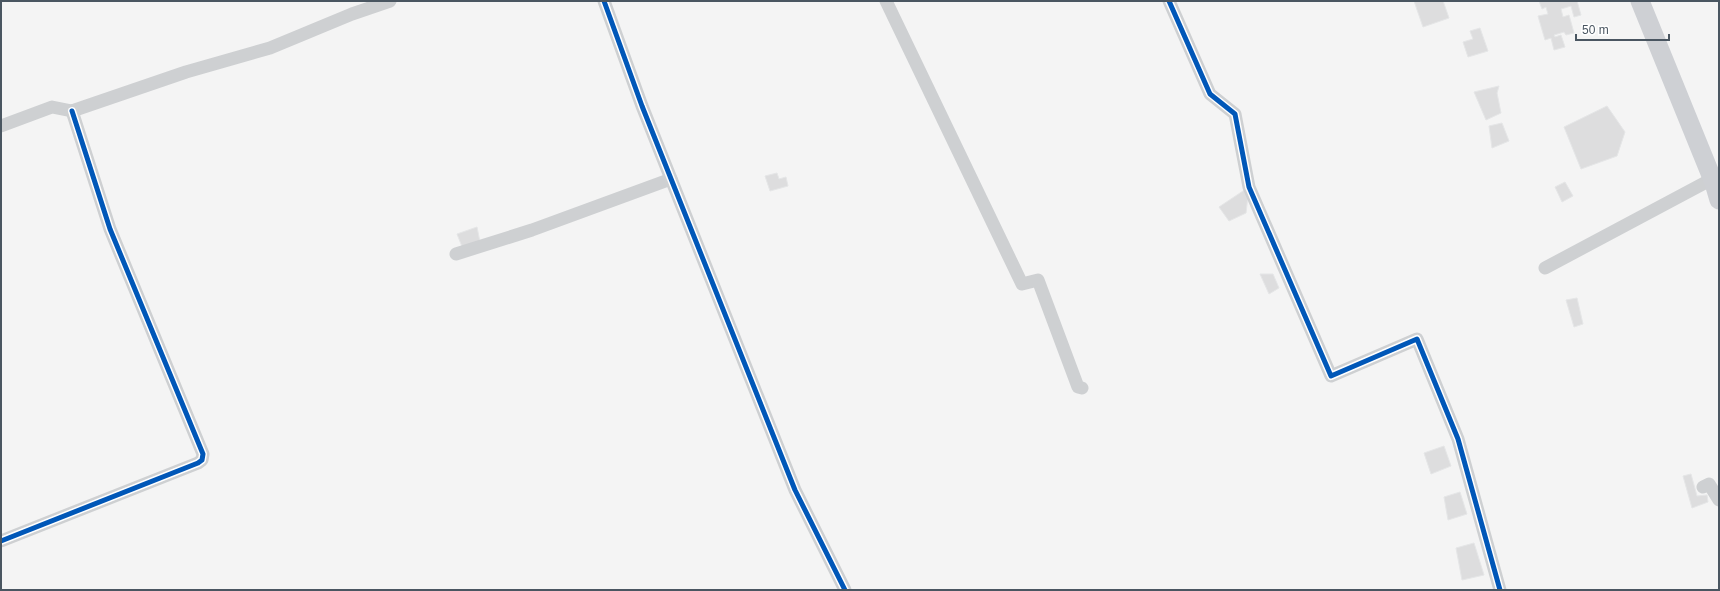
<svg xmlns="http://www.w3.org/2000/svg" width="1720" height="591" font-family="Helvetica,sans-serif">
  <rect width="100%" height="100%" fill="#f4f4f4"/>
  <g fill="#ddddde" stroke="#e5e6e7">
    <path d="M1414,1H1443L1449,18L1423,27Z"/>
    <path d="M1539,1H1577L1581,15L1574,17L1571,6L1561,9L1563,17L1569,15L1574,33L1566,35L1564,32L1554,35L1555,37L1561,35L1565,47L1554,50L1551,38L1545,40L1538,16L1548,14L1546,7L1542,9Z"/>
    <path d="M1480,28L1488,51L1468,57L1463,42L1473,39L1470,31Z"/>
    <path d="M1499,86L1497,93L1501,113L1486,120L1474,92Z"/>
    <path d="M1607,106L1625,132L1617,156L1581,169L1564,127Z"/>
    <path d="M1502,123L1509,141L1492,148L1489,126Z"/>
    <path d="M777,173L779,179L786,177L788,186L770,191L765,176Z"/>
    <path d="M1565,182L1573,196L1562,202L1555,187Z"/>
    <path d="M1249,187L1246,213L1229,221L1219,207Z"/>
    <path d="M477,227L480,242L463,249L457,234Z"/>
    <path d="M1260,274H1273L1279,288L1269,294Z"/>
    <path d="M1577,298L1583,324L1574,327L1566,300Z"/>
    <path d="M1444,446L1451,466L1431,474L1424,453Z"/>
    <path d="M1691,474L1697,496L1707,495L1708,502L1692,508L1683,476Z"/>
    <path d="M1460,492L1467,514L1448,520L1444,497Z"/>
    <path d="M1474,543L1484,575L1462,580L1456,548Z"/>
  </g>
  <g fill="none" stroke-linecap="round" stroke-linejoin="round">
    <g stroke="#ced0d2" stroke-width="13">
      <path d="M604,1L642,106L795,490L845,590"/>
      <path d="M886,1L1022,284L1038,280L1078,387L1082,388"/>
      <path d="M1169,1L1210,94L1235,114L1249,187L1331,376L1417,339L1458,439L1500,590"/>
      <path d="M1,126L52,107L72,111L186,72L270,48L352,14L390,1"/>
      <path d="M456,254L532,230L671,179"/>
      <path d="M1545,268L1712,179"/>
      <path d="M1703,487L1709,484L1719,500"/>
      <path d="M1,541L198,463L202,460L203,454L110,229L72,111"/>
    </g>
    <path stroke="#ced0d4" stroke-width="19" d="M1640,1L1714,183L1719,200"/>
    <g stroke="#fff" stroke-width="8">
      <g id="cycleway">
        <path d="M604,1L642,106L795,490L845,590"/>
        <path d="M1169,1L1210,94L1235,114L1249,187L1331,376L1417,339L1458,439L1500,590"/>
        <path d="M1,541L198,463L202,460L203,454L110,229L72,111"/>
      </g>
    </g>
    <use href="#cycleway" stroke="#0057b8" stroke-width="5"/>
  </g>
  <rect width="1720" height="591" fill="none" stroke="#4a5661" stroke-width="4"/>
  <path d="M1576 34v6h93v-6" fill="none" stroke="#4a5661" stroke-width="2"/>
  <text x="1582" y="34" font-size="12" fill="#4a5661" stroke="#ffffff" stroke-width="3" paint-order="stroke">50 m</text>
</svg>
